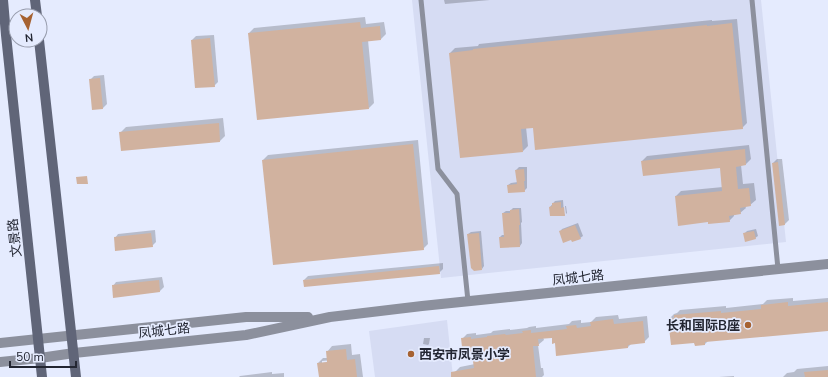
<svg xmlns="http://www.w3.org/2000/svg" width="828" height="377" font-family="'Nunito Sans','Noto Sans SC',sans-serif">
  <rect width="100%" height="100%" fill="#e5ebfe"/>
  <g fill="#d6dcf3">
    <path d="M412,0H761L786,242L441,278Z"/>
    <path d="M447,320L453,377H375L369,331Z"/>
  </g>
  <g fill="#0003" fill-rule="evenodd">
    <path d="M444,0H490L445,4Z"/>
    <path d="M365,17L366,24L384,22L386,34L381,39L368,40L374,103L369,108L249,33L254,28Z"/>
    <path d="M737,19L747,123L742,128L534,127H526L528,146L523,151L450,53L455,48L478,46L479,44L712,20V21Z"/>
    <path d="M214,35L218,82L214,86L192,40L196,36Z"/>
    <path d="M104,75L107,104L103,108L93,109L90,80L94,76Z"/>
    <path d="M223,118L225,136L220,141L121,132L126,127Z"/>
    <path d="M418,140L428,244L423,249L263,160L268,155Z"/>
    <path d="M749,145L751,159L746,164L741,165L743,184L754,183L756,200L750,205L745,206L746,208L740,213L734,214V216L729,221L676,196L681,191L723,187L721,167L642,161L647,156Z"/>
    <path d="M777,159H782L789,220L785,224L780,225L773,163Z"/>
    <path d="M519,167H527V188L524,191L508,185L511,183L518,182L516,170Z"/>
    <path d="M563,200L564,214H565L564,215L550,207L555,201Z"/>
    <path d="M565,206H566L567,213L566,214Z"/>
    <path d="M513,208H521L522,222L521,223L522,243L520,246L500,237L502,235H505L503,213L506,211H510Z"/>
    <path d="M578,223L583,236L580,238L560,232L562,229Z"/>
    <path d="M756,229L758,236L755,238L744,234L747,231Z"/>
    <path d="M155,230L156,242L152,246L115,238L118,234Z"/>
    <path d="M481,231L484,266L482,269L468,234L471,232Z"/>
    <path d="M443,263V269L439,273L304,280L308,276Z"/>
    <path d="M162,277L164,287L160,291L113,286L116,282Z"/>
    <path d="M793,298V301L828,298V330L708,341L705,344L695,342L669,319L674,314L677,313L680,310L726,306V308L763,304L767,300Z"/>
    <path d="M618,315L619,319L647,316L649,337L644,342L631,344L628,347L556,342L552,336L543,337L544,340L538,345L541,368H543L544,375L542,377H455V372L460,367L475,364L473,354L462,339L467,334L476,333V335L491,333L493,331L510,329V330L527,328L529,327L536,326V328L569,324L572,321L581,320V323L591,322L596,317Z"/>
    <path d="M424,338H430L429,344L428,345L423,344Z"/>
    <path d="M351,344L352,355L360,354L363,377H320L318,363L323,358H327V352L332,346ZM332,360V362L322,363V361Z"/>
    <path d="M828,366V377H783L787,373L794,372L797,369Z"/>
    <path d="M272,372V374L284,373V377H239L240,376Z"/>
    <path d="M734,376V377H719Z"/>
  </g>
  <g fill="#d1b29f">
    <path d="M360,22L361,28L380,26L381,40L362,42L369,109L257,120L248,33Z"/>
    <path d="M732,23L743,129L535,150L533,128L521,129L523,152L460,158L449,53L473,50V49L707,25V26Z"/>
    <path d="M210,38L215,87L195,88L191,40Z"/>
    <path d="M100,78L103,109L92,110L89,79Z"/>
    <path d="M219,123L220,142L121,151L119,132Z"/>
    <path d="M413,144L424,250L273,265L262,160Z"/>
    <path d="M745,149L746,165L736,167L738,189L749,188L751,206L740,208L741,214L729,216L730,222L708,224V222L678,226L675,196L722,191L720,168L643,176L641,161Z"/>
    <path d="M778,162L785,225L779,226L772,163Z"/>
    <path d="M524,169L525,181H524L525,192L508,193L507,185L517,184L515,170Z"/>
    <path d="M87,176L88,184H77L76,177Z"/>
    <path d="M561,202V208L564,207L565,216H550L549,207L552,206V203Z"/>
    <path d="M519,209L520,225H519L520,247L500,248L499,237H504L502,213H510V210Z"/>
    <path d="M575,225L581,239L572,242L571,240L563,243L559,231Z"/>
    <path d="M754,231L756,239L745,242L743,233Z"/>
    <path d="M151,233L153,247L115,251L114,237Z"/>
    <path d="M479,233L482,270L474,271L471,268L467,234Z"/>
    <path d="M439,266L440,274L304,287L303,280Z"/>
    <path d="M159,280L160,292L113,298L112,285Z"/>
    <path d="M788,302V306L828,302V331L705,342V345L695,346L694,343L671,345L668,319L674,318V315L721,311V313L761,309V305Z"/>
    <path d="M613,319L614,324L643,321L645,343L628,345V348L556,356L555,343L552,344V338L538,339L539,346H533L536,377H451V372L474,368L472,355L463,356L461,338L471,337V339L487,337V336L505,334L506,335L523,333L522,331L531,330V333L567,329L566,326L576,325L577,328L591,326L590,322Z"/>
    <path d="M346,349L347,360L355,359L357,377H319L317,363L327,362L326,351Z"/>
    <path d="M828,370V377H805L804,372Z"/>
  </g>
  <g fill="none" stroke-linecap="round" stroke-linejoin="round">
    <g stroke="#8c909d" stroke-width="5">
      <path d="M421,0L438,169L457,194L468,301"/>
      <path d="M752,0L778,269"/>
    </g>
    <g stroke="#8c909d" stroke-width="10">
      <path d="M0,343L246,317H308"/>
      <path d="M0,362L40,358L74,353L246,335L330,317L422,306L828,264"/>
    </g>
    <g stroke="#606578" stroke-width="10">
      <path d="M3,0L6,35L42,377"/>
      <path d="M35,0L37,16"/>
      <path d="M39,40L76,377"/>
    </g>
  </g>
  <g fill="#a66232" stroke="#e5ebfe" stroke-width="1.5">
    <circle cx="748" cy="325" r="4"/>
    <circle cx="411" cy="354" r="4"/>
  </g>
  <g text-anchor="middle" stroke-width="3.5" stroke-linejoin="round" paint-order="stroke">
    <g font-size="13" fill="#232632" stroke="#e5ebfe">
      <text transform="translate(14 238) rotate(-96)" y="5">文景路</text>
      <text transform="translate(578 277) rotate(-6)" y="5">凤城七路</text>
      <text transform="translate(164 330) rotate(-6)" y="5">凤城七路</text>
    </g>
    <g font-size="13" font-weight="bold" fill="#232632" stroke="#e5ebfe" text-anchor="end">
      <text x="740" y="330">长和国际B座</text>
      <text x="419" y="359" text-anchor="start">西安市凤景小学</text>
    </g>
  </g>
  <g transform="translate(28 28) rotate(174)"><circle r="19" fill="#e5ebfe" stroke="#979cac"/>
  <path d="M0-3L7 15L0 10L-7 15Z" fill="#a66232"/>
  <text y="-6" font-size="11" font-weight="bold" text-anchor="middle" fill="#232632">N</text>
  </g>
  <path d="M10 361v6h66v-6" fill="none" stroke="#232632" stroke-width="2"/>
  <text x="16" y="361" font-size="12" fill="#232632" stroke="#e5ebfe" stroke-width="3" paint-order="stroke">50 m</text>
</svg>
